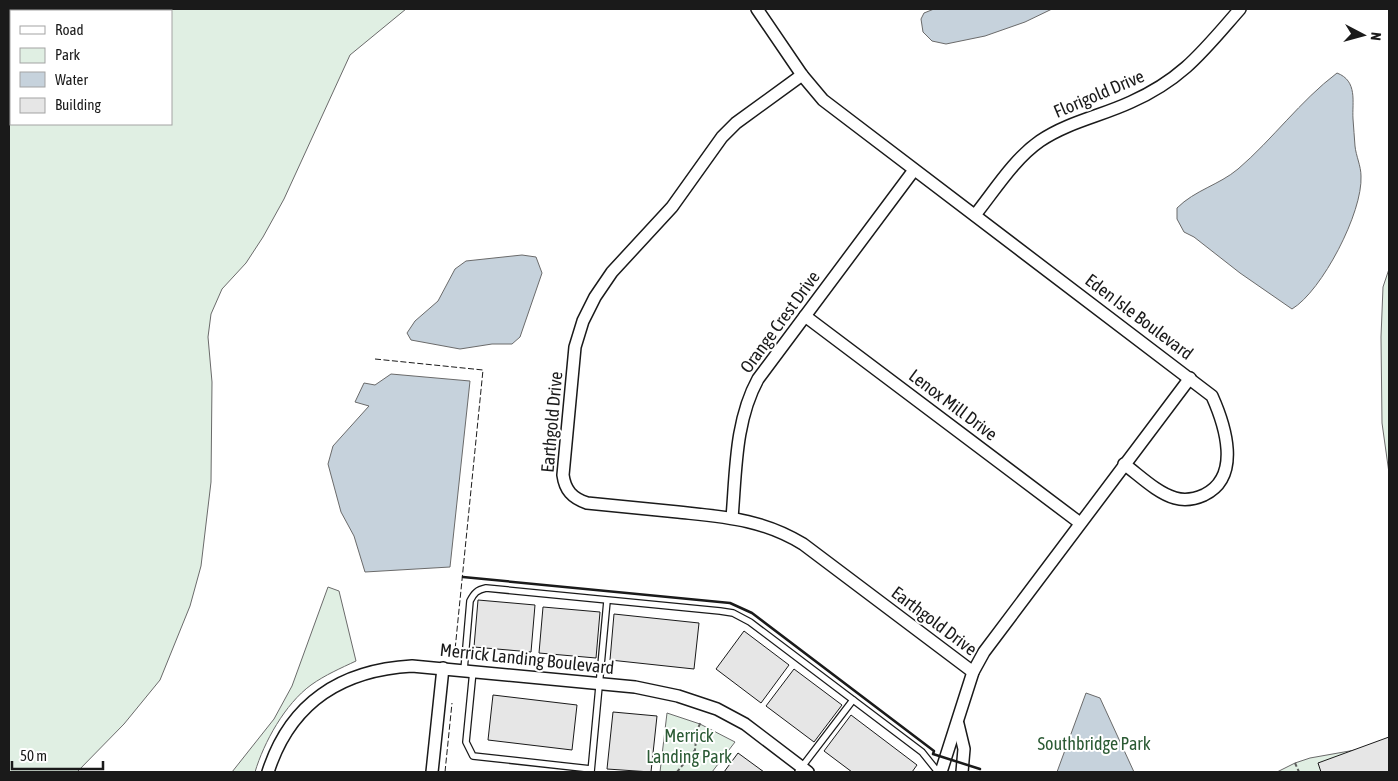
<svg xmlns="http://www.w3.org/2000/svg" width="1398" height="781" font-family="'Asap Condensed',sans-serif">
  <rect width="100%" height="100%" fill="#fff"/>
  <g fill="#e0efe3" stroke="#6a6a6a" fill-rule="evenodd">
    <path d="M9,9H406L350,55L284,199L263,237L246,263L222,289L211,314L208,337L212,382L211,482L201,566L190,606L160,680L124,724L77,772H9ZM171,11V124H11V11Z"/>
    <path d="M1389,269V473L1382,423L1381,337L1383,287Z"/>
    <path d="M328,587L339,591L356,661C341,668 325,675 311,685C285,704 264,742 255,772H232L274,719L292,686Z"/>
    <path d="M667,713L700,724L735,742L712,772H660Z"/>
    <path d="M1389,744V772H1277L1295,763L1310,758Z"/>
  </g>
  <g fill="#c6d2dc" stroke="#6a6a6a">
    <path d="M934,9H1052L1025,22L985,36L946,44L932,41L923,32L921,19L924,13Z"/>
    <path d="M1337,73C1358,81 1352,102 1353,119C1354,128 1354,137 1355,146C1356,156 1361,166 1361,176C1363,212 1322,291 1292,309L1240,273L1194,237L1184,232L1177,219V208C1195,190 1219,185 1238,169C1273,139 1300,101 1337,73Z"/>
    <path d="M522,255L536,257L542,273L520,337L512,344H492L460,349L411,340L407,333L415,321L438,301L455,269L466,261Z"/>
    <path d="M391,374L470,381L450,567L365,572L354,536L341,512L328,464L333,446L369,406L355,402L364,383L375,385Z"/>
    <path d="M1086,693L1100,698L1134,772H1057Z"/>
  </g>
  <g fill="#e6e6e6" stroke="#1a1a1a">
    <path d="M478,600L535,605L531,652L474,647Z"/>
    <path d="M543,607L600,612L596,658L539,653Z"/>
    <path d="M614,614L699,623L694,669L610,660Z"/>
    <path d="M744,631L789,665L761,703L716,669Z"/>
    <path d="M794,669L842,705L814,742L766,706Z"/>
    <path d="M493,695L577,705L572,750L488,740Z"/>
    <path d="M613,712L657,716L651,772L607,769Z"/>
    <path d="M851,715L917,765L912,772H852L824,751Z"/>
    <path d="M1389,737V772H1321L1318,763Z"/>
    <path d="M738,753L764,772H724Z"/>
  </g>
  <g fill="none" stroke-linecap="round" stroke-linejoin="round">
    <g stroke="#1a1a1a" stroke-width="8">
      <g id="lane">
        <path d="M464,670L470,601C474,593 477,590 486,588L720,611L733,613L750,622L922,752L938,772"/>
        <path d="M473,671L466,742L473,756L591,769"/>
        <path d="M591,772L607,601"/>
        <path d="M798,772L853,700"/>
      </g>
    </g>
    <g stroke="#1a1a1a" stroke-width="14">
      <g id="street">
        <path d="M757,9L802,75L823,100L1212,396C1225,425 1242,477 1204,495C1195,499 1185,501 1175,498C1157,493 1139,475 1124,464"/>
        <path d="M802,75L736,123L722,137L672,207L612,272L595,297L583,321L575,347L563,475C565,490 572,498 587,503C617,506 648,509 678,512C725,517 762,519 803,544L973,672"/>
        <path d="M975,215C995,190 1014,159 1040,141C1068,122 1101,116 1131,102C1183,79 1204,50 1240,9"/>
        <path d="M805,316L1080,523"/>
        <path d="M732,518C736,471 735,421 758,379L914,170"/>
        <path d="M958,724L964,749L962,772"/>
        <path d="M268,772C290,703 341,670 412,666L635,687L678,696L717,709L745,724L808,772"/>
        <path d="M432,772L443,668"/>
        <path d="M941,772L973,672L984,652L1190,378"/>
      </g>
    </g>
    <g stroke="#5f5f5f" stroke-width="2" stroke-dasharray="4 2.5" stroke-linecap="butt">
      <path d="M1295,763L1299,772"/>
      <path d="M677,772L695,750L697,730L701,722"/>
    </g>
    <use href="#lane" stroke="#fff" stroke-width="5.5"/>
    <use href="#street" stroke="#fff" stroke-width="11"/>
    <g stroke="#1a1a1a" stroke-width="1" stroke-dasharray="6 2.5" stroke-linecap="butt">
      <path d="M375,359L483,370L455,650"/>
      <path d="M445,772L452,703"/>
    </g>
    <path stroke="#1a1a1a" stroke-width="2.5" d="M463,577L730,603L752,613L934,751L933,754L980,769"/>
  </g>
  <g text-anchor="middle" stroke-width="4" stroke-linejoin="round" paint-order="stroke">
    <g font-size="18" fill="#1a1a1a" stroke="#fff">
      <text transform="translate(1099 94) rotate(-23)" y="6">Florigold Drive</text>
      <text transform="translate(1139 317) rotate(37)" y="6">Eden Isle Boulevard</text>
      <text transform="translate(780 322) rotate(-54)" y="6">Orange Crest Drive</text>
      <text transform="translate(953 405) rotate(37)" y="6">Lenox Mill Drive</text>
      <text transform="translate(552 422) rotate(-85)" y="6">Earthgold Drive</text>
      <text transform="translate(934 621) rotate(37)" y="6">Earthgold Drive</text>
      <text transform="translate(527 659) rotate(6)" y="6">Merrick Landing Boulevard</text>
    </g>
    <g font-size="18" fill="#2b5a34" stroke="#fff">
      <text x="689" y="742">Merrick<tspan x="689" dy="21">Landing Park</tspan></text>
      <text x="1094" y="750">Southbridge Park</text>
    </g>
  </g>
  <rect width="1398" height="781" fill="none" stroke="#1a1a1a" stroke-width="20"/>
  <rect x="10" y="10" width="162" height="115" fill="#ffffff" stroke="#a3a3a3"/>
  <rect x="20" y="26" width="25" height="8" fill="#ffffff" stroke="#a3a3a3"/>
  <text x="55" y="35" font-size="15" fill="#1a1a1a">Road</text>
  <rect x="20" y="48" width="25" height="15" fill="#e0efe3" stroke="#a3a3a3"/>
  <text x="55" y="60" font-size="15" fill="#1a1a1a">Park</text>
  <rect x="20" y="72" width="25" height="15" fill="#c6d2dc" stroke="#a3a3a3"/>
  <text x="55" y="85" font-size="15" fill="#1a1a1a">Water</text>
  <rect x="20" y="98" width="25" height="15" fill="#e6e6e6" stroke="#a3a3a3"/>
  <text x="55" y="110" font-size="15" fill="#1a1a1a">Building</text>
  <g transform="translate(1363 35) rotate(96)" stroke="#ffffff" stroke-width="4" paint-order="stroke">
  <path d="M0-4L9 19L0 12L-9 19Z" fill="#1a1a1a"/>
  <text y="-8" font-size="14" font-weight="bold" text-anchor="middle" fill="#1a1a1a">N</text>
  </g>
  <path d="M12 761v8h91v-8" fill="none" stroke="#1a1a1a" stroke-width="2.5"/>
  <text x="20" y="761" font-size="15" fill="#1a1a1a" stroke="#ffffff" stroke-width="4" paint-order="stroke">50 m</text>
</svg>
